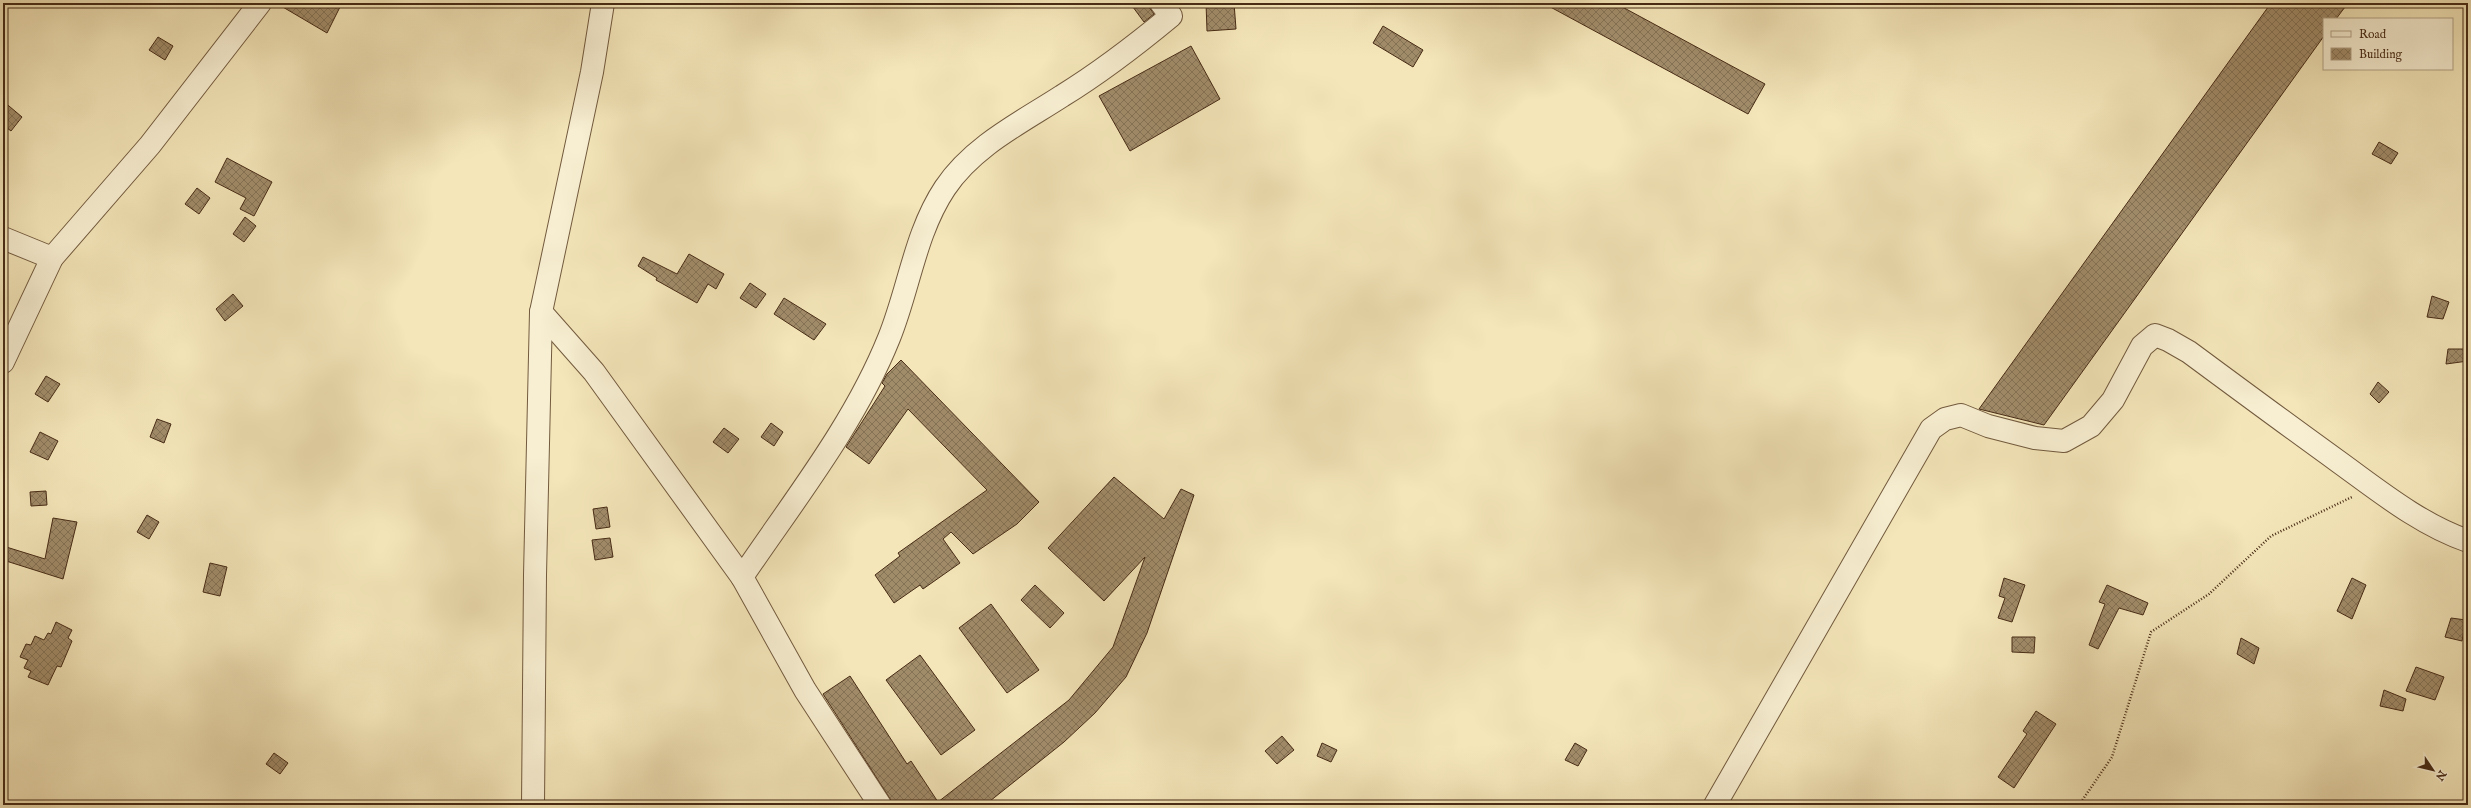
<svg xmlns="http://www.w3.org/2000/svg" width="2471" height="808" font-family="'IM FELL English',serif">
  <defs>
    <pattern id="building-cross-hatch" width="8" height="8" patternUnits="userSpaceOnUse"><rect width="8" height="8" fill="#a18c6a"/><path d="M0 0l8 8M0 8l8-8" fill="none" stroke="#857356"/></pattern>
  </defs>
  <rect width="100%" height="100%" fill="#f4e6b9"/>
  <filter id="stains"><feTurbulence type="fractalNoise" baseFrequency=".005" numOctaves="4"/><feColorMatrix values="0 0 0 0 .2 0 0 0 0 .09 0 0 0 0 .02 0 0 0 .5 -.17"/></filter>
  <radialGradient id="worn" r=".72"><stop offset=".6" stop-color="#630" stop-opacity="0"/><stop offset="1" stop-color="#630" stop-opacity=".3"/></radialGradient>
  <g fill="url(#building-cross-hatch)" stroke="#472b15">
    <path d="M276,3H330L340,7L327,33Z"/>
    <path d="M1130,3H1146L1154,14L1144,22Z"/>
    <path d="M1206,3H1234L1236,29L1207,31Z"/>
    <path d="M1543,3H1615L1765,84L1748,114Z"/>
    <path d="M2271,3H2348L2336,19H2324V36L2044,425L1979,409Z"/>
    <path d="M1383,26L1423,50L1413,67L1373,43Z"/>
    <path d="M158,37L173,46L165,60L149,50Z"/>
    <path d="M1191,46L1220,99L1130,151L1099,96Z"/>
    <path d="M3,101L22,117L11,131L3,125Z"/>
    <path d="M2379,142L2398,153L2391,164L2372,154Z"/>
    <path d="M227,158L272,182L254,216L240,209L246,198L215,182Z"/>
    <path d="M197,188L210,198L199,214L185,204Z"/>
    <path d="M245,217L256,226L244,242L233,234Z"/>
    <path d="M689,254L724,274L716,289L708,284L697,303L656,280L657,278L638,266L643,257L677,274Z"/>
    <path d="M750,283L766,294L756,308L740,298Z"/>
    <path d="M233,294L243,306L225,321L216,309Z"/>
    <path d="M2432,296L2449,302L2443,319L2427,317Z"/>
    <path d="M784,298L826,324L814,340L774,314Z"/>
    <path d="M2448,349H2468V361L2446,364Z"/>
    <path d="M901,360L1039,502L1017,524L973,554L951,532L943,539L960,563L923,589L920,585L894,603L875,575L900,556L898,553L987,490L908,409L869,464L846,447L885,386L882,383L887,374Z"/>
    <path d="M46,376L60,384L48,402L35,394Z"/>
    <path d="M2378,382L2389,392L2379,403L2370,394Z"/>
    <path d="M157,419L171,424L164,443L150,437Z"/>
    <path d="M771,423L783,432L774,446L761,437Z"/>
    <path d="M724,428L739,439L728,453L713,442Z"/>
    <path d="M40,432L58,441L48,460L30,452Z"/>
    <path d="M1114,477L1164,519L1181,489L1194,495L1147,633L1126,677L1095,713L1064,742L985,805H894L823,694L850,676L907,764L911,761L938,802L1069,700L1113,647L1145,557L1104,601L1048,548Z"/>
    <path d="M46,491L47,505L31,506L30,492Z"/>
    <path d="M607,507L610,527L596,529L593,509Z"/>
    <path d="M147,515L159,522L149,539L137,532Z"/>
    <path d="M53,518L77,522L63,579L3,560V546L45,559Z"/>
    <path d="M610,538L613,557L595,560L592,540Z"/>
    <path d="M210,563L227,567L220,596L203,592Z"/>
    <path d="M2004,578L2025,585L2012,622L1998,618L2005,598L1999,596Z"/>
    <path d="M2352,578L2366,585L2352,619L2337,611Z"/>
    <path d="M1035,585L1064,613L1050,628L1021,600Z"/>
    <path d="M2107,585L2148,603L2143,615L2119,608L2098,649L2089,645L2105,604L2099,602Z"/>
    <path d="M991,604L1039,670L1007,693L959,628Z"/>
    <path d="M2451,618L2466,620L2462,641L2445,637Z"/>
    <path d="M56,622L72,630L68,638L72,641L61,667L57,666L48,685L28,677L31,671L24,668L28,660L20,657L26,644L31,645L35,636L44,640L48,633L51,634Z"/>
    <path d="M2012,637H2035L2034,653L2012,652Z"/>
    <path d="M2241,638L2259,648L2254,664L2237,654Z"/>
    <path d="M920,655L975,730L941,755L886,680Z"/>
    <path d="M2416,667L2444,677L2435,700L2406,691Z"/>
    <path d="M2384,690L2406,699L2403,711L2380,706Z"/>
    <path d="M2036,711L2056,724L2014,788L1998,777L2027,734L2023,731Z"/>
    <path d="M1282,736L1294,750L1277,764L1265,751Z"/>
    <path d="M1322,743L1337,750L1331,762L1317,756Z"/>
    <path d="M1575,743L1587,750L1578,766L1565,760Z"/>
    <path d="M274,753L288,763L280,774L266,764Z"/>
  </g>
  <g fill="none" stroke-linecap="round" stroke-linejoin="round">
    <g stroke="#725a3e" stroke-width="24">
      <g id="minor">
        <path d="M3,238L52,258"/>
        <path d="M541,312L594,372L742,577L805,690L880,805"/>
        <path d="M3,362L52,258L150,145L260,3"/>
        <path d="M742,577C794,500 854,425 889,338C909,289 915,233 945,188C973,146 1022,122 1062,96C1101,72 1136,45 1171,16L1161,3"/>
        <path d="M533,805L535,575L541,312L592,72L603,3"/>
        <path d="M1715,805L1931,429L1945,419L1961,415L1988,426L2035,438L2064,441L2091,426L2113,400L2142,346L2155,335L2168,340L2189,352C2239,389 2289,426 2339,462C2379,491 2421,525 2468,541"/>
      </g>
    </g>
    <path stroke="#472b15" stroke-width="2.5" stroke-dasharray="1 2" stroke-linecap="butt" d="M2079,805L2112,757L2151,632L2209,594L2271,536L2352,497"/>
    <use href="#minor" stroke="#f8efd2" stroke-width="22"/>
  </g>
  <rect width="2471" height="808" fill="none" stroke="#f4e6b9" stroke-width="16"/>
  <rect x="4" y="4" width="2463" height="800" fill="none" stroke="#472b15" stroke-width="2"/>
  <rect x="8" y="8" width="2455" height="792" fill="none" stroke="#472b15"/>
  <rect x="2323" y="18" width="130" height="52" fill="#f8efd2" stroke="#b1a186"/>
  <rect x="2331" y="31" width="20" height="6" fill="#f8efd2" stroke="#b1a186"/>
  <text x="2359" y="38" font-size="12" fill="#472b15">Road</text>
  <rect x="2331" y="48" width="20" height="12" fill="url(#building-cross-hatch)" stroke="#b1a186"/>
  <text x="2359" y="58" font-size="12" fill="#472b15">Building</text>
  <g transform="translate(2433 770) rotate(125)" stroke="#f8efd2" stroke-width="3" paint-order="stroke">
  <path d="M0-3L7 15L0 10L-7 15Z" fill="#472b15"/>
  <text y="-6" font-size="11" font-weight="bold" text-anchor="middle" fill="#472b15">N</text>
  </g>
  <rect width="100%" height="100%" filter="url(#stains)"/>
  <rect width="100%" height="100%" fill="url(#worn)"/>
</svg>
